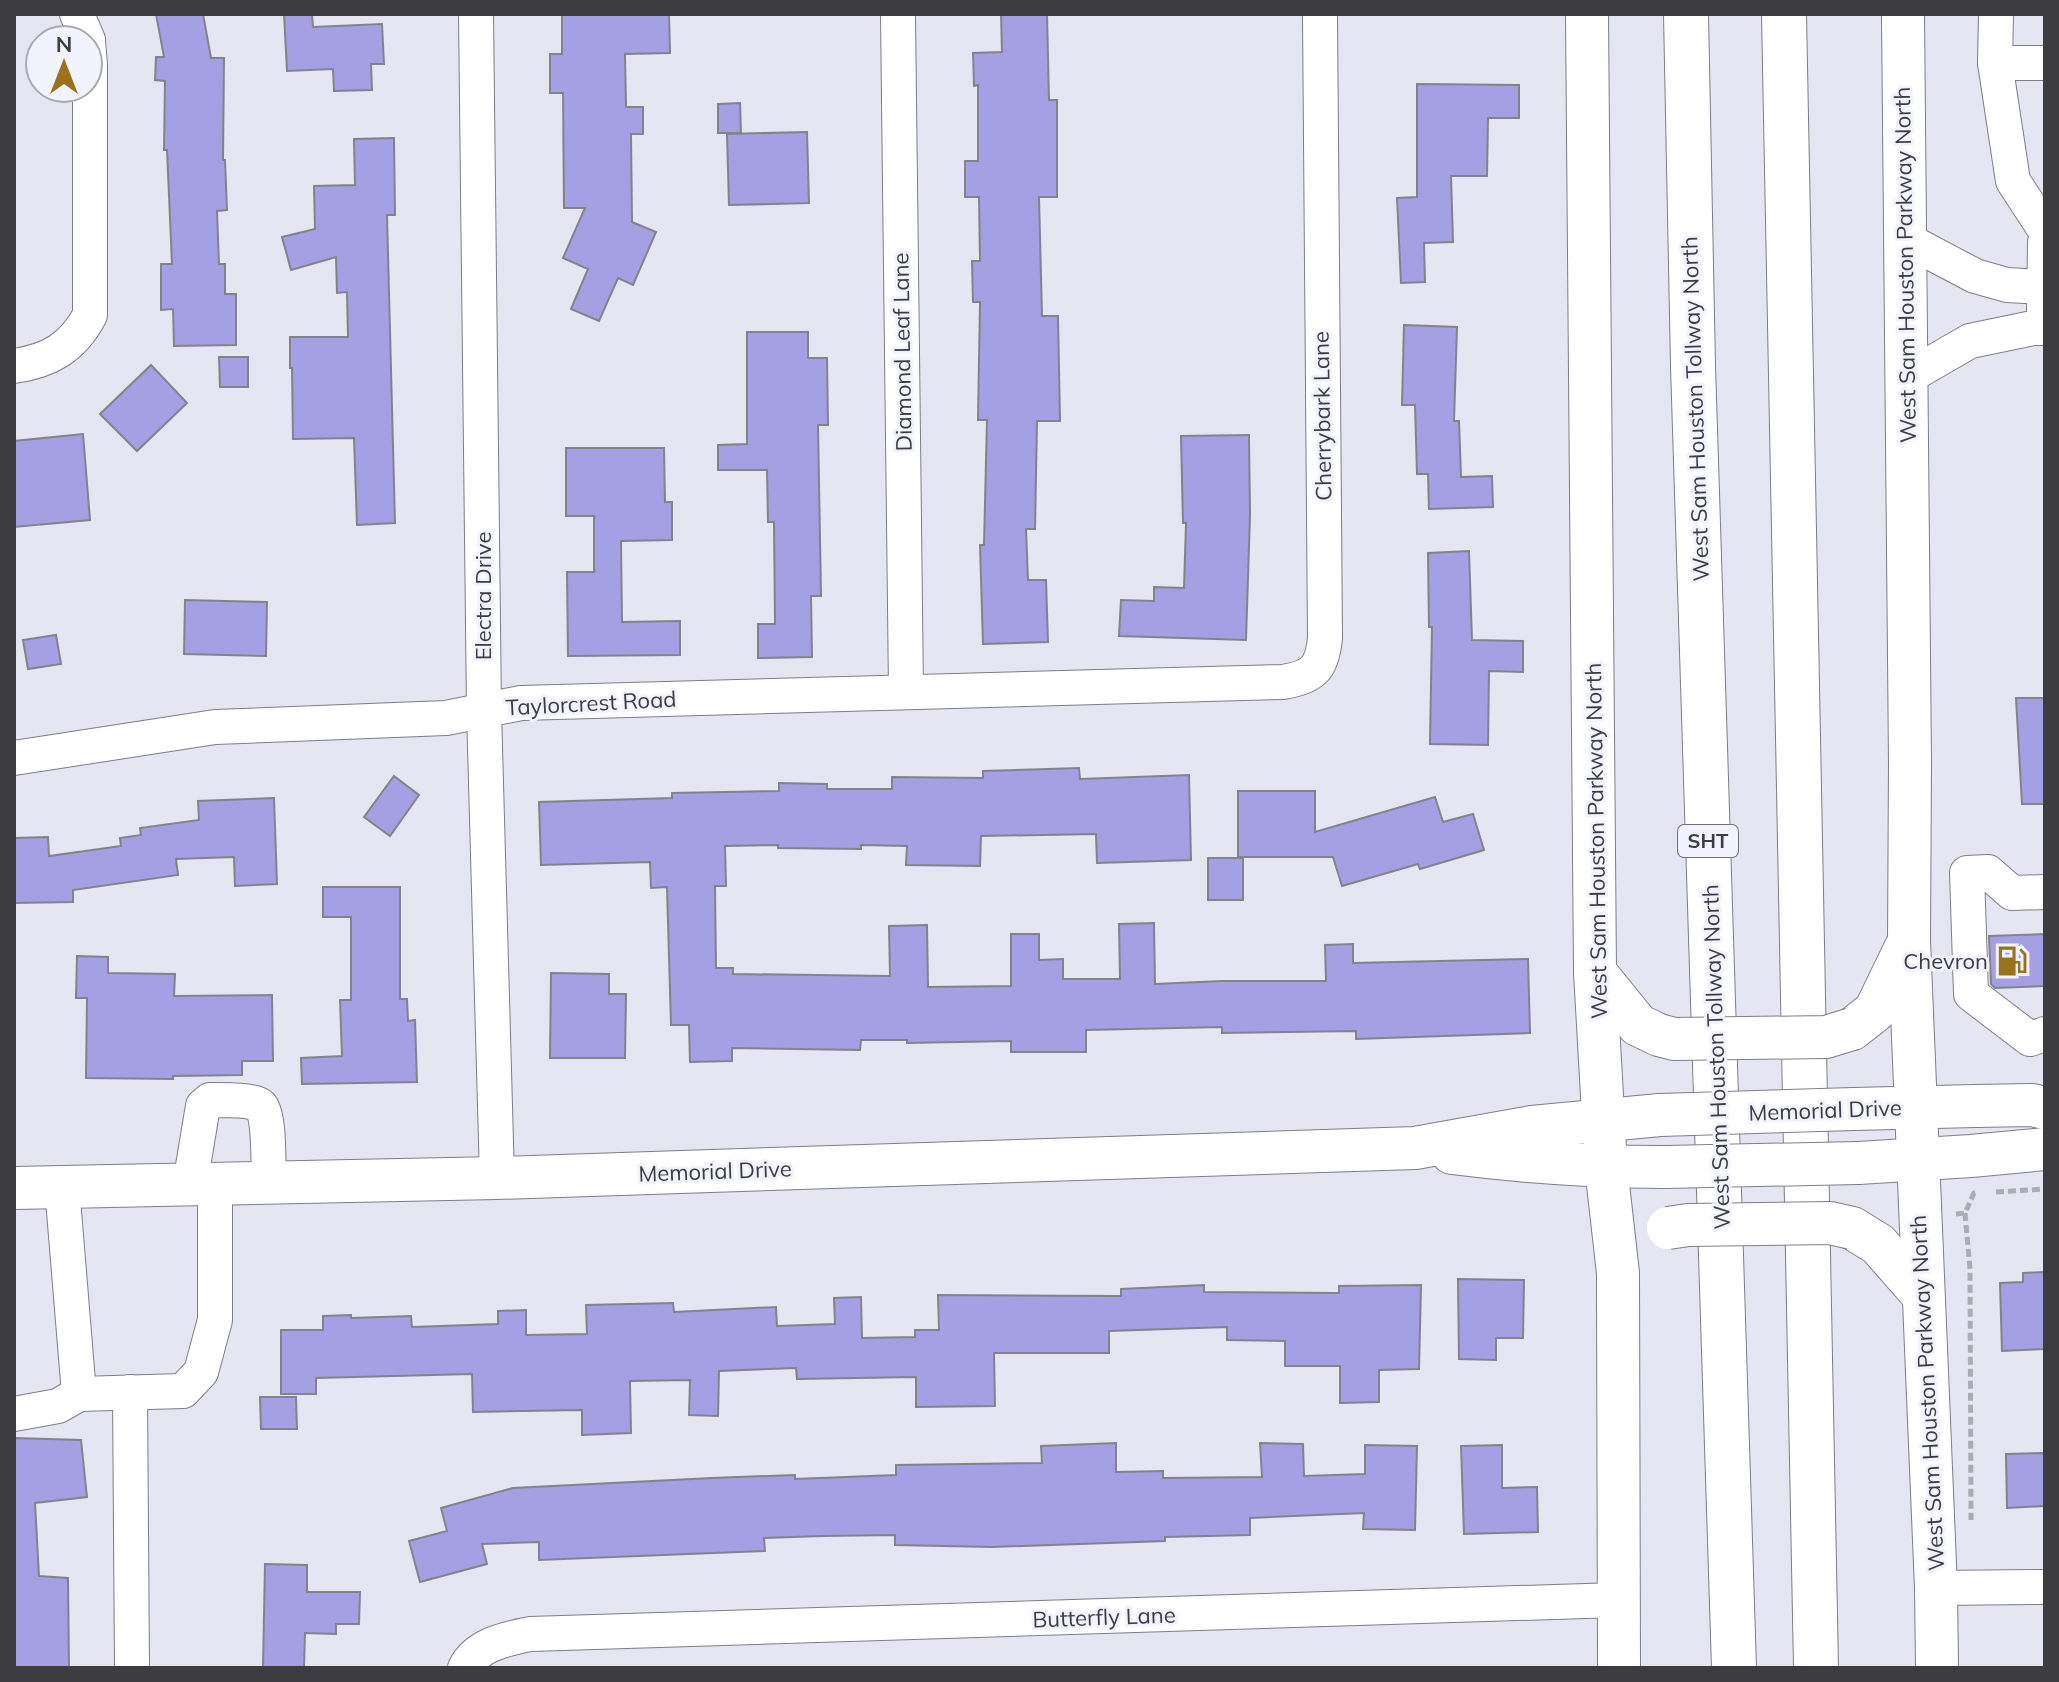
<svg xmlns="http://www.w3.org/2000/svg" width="2059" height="1682" font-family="Mulish,sans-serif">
  <rect width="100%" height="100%" fill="#e6e6f2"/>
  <g fill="#a4a0e3" stroke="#83838d" stroke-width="2">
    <path d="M156,14H203L211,58H224L223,160H225L227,210L217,211L219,264H225V294H236V345L174,346L173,309L161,310V264H172L167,150H164L165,81L155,80L156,57H164Z"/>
    <path d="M284,14H312L313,27L382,24L384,64H371L372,90L334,91L333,69L287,71Z"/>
    <path d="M562,14H669L670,53L625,54L626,107H643V134H631L632,222L656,232L633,285L618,278L599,321L571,309L588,269L563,258L585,208H564L563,93H550V54H562Z"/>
    <path d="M1001,14H1047L1049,100H1057V197H1039L1042,316H1058L1060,421H1037L1035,529H1026L1028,580H1046L1048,642L983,644L980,545H984L987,420H978L980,302H973L972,261H980L979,197H965V161H978V85L974,86L973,53L1002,52Z"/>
    <path d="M1417,84L1519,85V118H1488L1487,176H1451L1453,242L1424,243L1425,282L1401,283L1397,198L1417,197Z"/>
    <path d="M740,103L741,133H718V104Z"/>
    <path d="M807,132L809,203L729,205L727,134Z"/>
    <path d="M394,138L395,215H387L395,523L357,525L354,438L293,439L292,368H290V337H348L347,292L337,293L336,257L291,270L282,237L315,229L314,186L355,185L354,139Z"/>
    <path d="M1404,325L1457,327L1454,421H1459L1461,477L1492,476L1493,507L1429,509L1428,474H1417L1415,405H1402Z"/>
    <path d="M747,332H808V358H827L828,425H818L821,596H811L812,657L758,658V624H775L774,522H768L767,470H718V445L747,444Z"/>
    <path d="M219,357H248V387H220Z"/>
    <path d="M151,365L187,403L137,451L100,414Z"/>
    <path d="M83,434L90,520L14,527V441Z"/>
    <path d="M1249,435L1250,515L1246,640L1119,636L1121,600L1154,601V587L1184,588L1186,523H1183L1181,436Z"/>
    <path d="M566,448H664L665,502H672V540L621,541L622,622L680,621V655L568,656L567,572H594V516H566Z"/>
    <path d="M1469,551L1472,640L1523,641V672L1489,671L1488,745L1430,744L1432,627H1429L1428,553Z"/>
    <path d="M185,600L267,602L266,656L184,654Z"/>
    <path d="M56,635L61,664L28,669L23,640Z"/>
    <path d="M2016,698H2045V804H2022Z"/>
    <path d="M1079,768L1080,779L1189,775L1191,860L1097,863L1096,834L981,836L980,866L906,865L907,846L861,845V849L778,848V845L725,846L726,886H715L716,968H733V974L890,976L889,926L927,925L928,987L1011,986V934H1039V960L1063,959V979H1120L1119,924L1154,923L1155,984L1222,981H1326L1325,945L1353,944V963L1528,959L1530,1033L1356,1039V1031L1222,1033V1027L1086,1030V1052H1011V1041L907,1043V1040H861L860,1050L732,1048V1061L690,1062L689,1025H671L667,887L651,888L650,862L541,865L539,802L672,798V793L779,791V783L827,784V789H892V777L983,778V771Z"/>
    <path d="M394,776L419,795L390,836L364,817Z"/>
    <path d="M1238,791H1315V832L1435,797L1443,822L1473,814L1484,850L1420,869L1418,864L1342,886L1333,857H1238Z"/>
    <path d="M274,798L277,884L235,886L234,857L176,859L178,875L73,890V902L14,903V838L48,837L49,856L121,846L120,838L141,835L140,828L199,820L198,801Z"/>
    <rect x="1208" y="858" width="35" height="42"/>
    <path d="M323,887H400V999H407L408,1021L415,1020L417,1082L302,1084L301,1058L342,1056L340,1000H351V917H323Z"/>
    <path d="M2045,934V986L1995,988L1991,984L1989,936Z"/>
    <path d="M77,956L108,957V973L175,974L174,996L272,995L273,1061H242V1075L173,1076V1079L86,1078L87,998H76Z"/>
    <path d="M551,973L609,974V994H626L625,1058H550Z"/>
    <path d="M2045,1272V1349L2002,1351L2000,1283L2023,1282V1273Z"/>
    <path d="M1458,1279L1524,1280L1523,1338H1496V1360L1459,1359Z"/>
    <path d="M1204,1285V1292L1339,1293V1286L1421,1285L1419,1369L1379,1370V1402L1340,1403V1366H1285V1341L1227,1340V1327L1109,1331V1353H994L995,1406L916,1407V1377L797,1379L796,1368L719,1371L718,1416L689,1415L690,1380L630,1381L631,1433L582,1435V1410L473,1412L472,1374L316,1378V1394H281V1330H323V1316L351,1315V1318L411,1316L412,1327L498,1324V1311L526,1310V1335L587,1334L586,1305L673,1303L674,1312L776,1307L777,1326L835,1324L834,1298L861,1297L862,1338L915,1337V1330H939L938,1295L1121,1296V1289Z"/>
    <path d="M260,1397H296L297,1429H261Z"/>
    <path d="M14,1438L81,1440L87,1497L35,1503L39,1576L68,1578L69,1668H14Z"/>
    <path d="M1116,1443V1472L1163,1471V1478L1262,1477L1260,1443L1303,1444L1304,1476L1365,1474V1445L1417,1446L1415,1530L1363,1529L1364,1513L1250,1518V1535L1165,1537V1541L992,1547L895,1545V1535L823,1536L764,1538L765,1551L539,1560V1542L482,1544L487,1564L420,1582L409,1541L447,1531L441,1508L513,1488L712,1478L795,1475V1479L896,1475V1465L1042,1463L1041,1446Z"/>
    <path d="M1502,1445V1488L1537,1487L1538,1532L1464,1534L1461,1446Z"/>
    <path d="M2045,1453V1506L2007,1508L2006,1454Z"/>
    <path d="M265,1564L307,1565V1592H360L359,1624H336V1634L305,1633L304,1668H263Z"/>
  </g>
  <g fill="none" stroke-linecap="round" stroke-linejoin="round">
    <g stroke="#7e7e88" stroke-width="36">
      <g id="minor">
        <path d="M77,14L88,40"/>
        <path d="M476,14L484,711L497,1178"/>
        <path d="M898,14L906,691"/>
        <path d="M1996,14L1995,63H2045"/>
        <path d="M1995,63L2013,181L2045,230"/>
        <path d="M1905,239L1975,276L2007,285L2045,287"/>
        <path d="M2044,310L2045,242"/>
        <path d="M14,366C50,361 73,347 90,315V65L88,41"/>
        <path d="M1906,378L1970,341L2033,328H2045"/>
        <path d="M14,758L215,727L446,718L521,703L1283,682C1313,677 1322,669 1325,638L1320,14"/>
        <path d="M2045,892L2012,893L1988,872L1967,873L1971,994L2030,1039L2045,1034"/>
        <path d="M190,1184L203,1106L210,1100C220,1100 254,1099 261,1106C270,1116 268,1168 269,1183"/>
        <path d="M62,1187L79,1394L183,1391L201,1372L215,1320V1184"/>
        <path d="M130,1392L132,1668"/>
        <path d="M14,1414L58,1406L79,1394"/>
        <path d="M1936,1588L2045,1587"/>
        <path d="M465,1668C477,1644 507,1639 530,1634L1617,1600"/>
      </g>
    </g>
    <g stroke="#7e7e88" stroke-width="44">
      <g id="major">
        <path d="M1587,14L1595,972L1606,1167L1618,1273L1619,1668"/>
        <path d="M1903,14L1910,763L1909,941L1936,1588L1937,1668"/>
        <path d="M1595,972L1638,1025L1659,1035"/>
        <path d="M1852,1029L1875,1011L1905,949"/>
        <path d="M1854,1109L1975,1106L2032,1105L2045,1108"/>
        <path d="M1452,1153C1523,1162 1594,1167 1665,1167"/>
        <path d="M1858,1163L1971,1156L2045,1149"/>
        <path d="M14,1188L497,1178L1415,1148L1532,1127L1660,1115"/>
        <path d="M1852,1228L1878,1244L1923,1295"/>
      </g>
    </g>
    <g stroke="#7e7e88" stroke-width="46">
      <g id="highway">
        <path d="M1686,14L1693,366L1734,1668"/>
        <path d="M1784,14L1816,1668"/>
      </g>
    </g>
    <g stroke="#acacb6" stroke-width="5" stroke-dasharray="8 4" stroke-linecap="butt">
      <path d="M1996,1192L2045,1189"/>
      <path d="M1965,1213L1970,1269L1971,1520"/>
      <path d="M1956,1214L1965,1213L1974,1193H1978"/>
    </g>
    <use href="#minor" stroke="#fff" stroke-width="34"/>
    <use href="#major" stroke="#fff" stroke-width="42"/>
    <use href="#highway" stroke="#fff" stroke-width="44"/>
    <g stroke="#7e7e88" stroke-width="44" stroke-linecap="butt">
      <g id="major-bridge">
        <path d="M1659,1035L1674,1039L1826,1037L1852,1029"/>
        <path d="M1660,1115L1854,1109"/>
        <path d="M1665,1167L1858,1163"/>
        <path d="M1668,1228L1688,1225L1830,1223L1852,1228"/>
      </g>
    </g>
    <use href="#major-bridge" stroke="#fff" stroke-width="42"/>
  </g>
  <defs>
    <g id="fuel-bare" transform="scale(2.4)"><path d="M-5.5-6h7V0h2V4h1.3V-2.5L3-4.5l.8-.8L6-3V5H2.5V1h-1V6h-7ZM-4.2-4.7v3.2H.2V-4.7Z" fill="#9a721e" stroke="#f3f3ff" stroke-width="2.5" paint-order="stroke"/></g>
  </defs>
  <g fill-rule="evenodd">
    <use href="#fuel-bare" x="2012" y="961"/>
  </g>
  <g text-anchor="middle" stroke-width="6" stroke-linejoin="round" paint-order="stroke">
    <rect fill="#f3f3ff" stroke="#73737a" stroke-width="2" x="1678" y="825" width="60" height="32" rx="6"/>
    <g font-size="20" font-weight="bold" fill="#3c3c41">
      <text x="1708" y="848">SHT</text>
    </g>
    <g font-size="22" fill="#3c3c41" stroke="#f3f3ff">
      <text transform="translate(1905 265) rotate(-91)" y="8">West Sam Houston Parkway North</text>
      <text transform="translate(902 352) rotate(-91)" y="8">Diamond Leaf Lane</text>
      <text transform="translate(1695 409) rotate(-92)" y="8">West Sam Houston Tollway North</text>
      <text transform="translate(1322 416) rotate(-91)" y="8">Cherrybark Lane</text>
      <text transform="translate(483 596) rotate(-90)" y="8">Electra Drive</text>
      <text transform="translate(591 703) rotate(-3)" y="8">Taylorcrest Road</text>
      <text transform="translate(1596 841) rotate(-91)" y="8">West Sam Houston Parkway North</text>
      <text transform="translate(1716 1057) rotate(-92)" y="8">West Sam Houston Tollway North</text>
      <text transform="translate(1825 1110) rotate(-2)" y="8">Memorial Drive</text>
      <text transform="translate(715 1171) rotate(-2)" y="8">Memorial Drive</text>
      <text transform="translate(1927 1393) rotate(-93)" y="8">West Sam Houston Parkway North</text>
      <text transform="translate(1104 1617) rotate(-2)" y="8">Butterfly Lane</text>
    </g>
    <g font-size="22" fill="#3c3c41" stroke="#f3f3ff" text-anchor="end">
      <text x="1988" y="969">Chevron</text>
    </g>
  </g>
  <rect width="2059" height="1682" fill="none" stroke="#3c3c41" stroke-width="32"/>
  <g transform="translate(64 64)"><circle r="38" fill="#f3f3ff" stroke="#aaaab3" stroke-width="2"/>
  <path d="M0-6L14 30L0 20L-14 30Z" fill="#9a721e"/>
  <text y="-12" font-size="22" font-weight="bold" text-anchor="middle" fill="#3c3c41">N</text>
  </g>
</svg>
